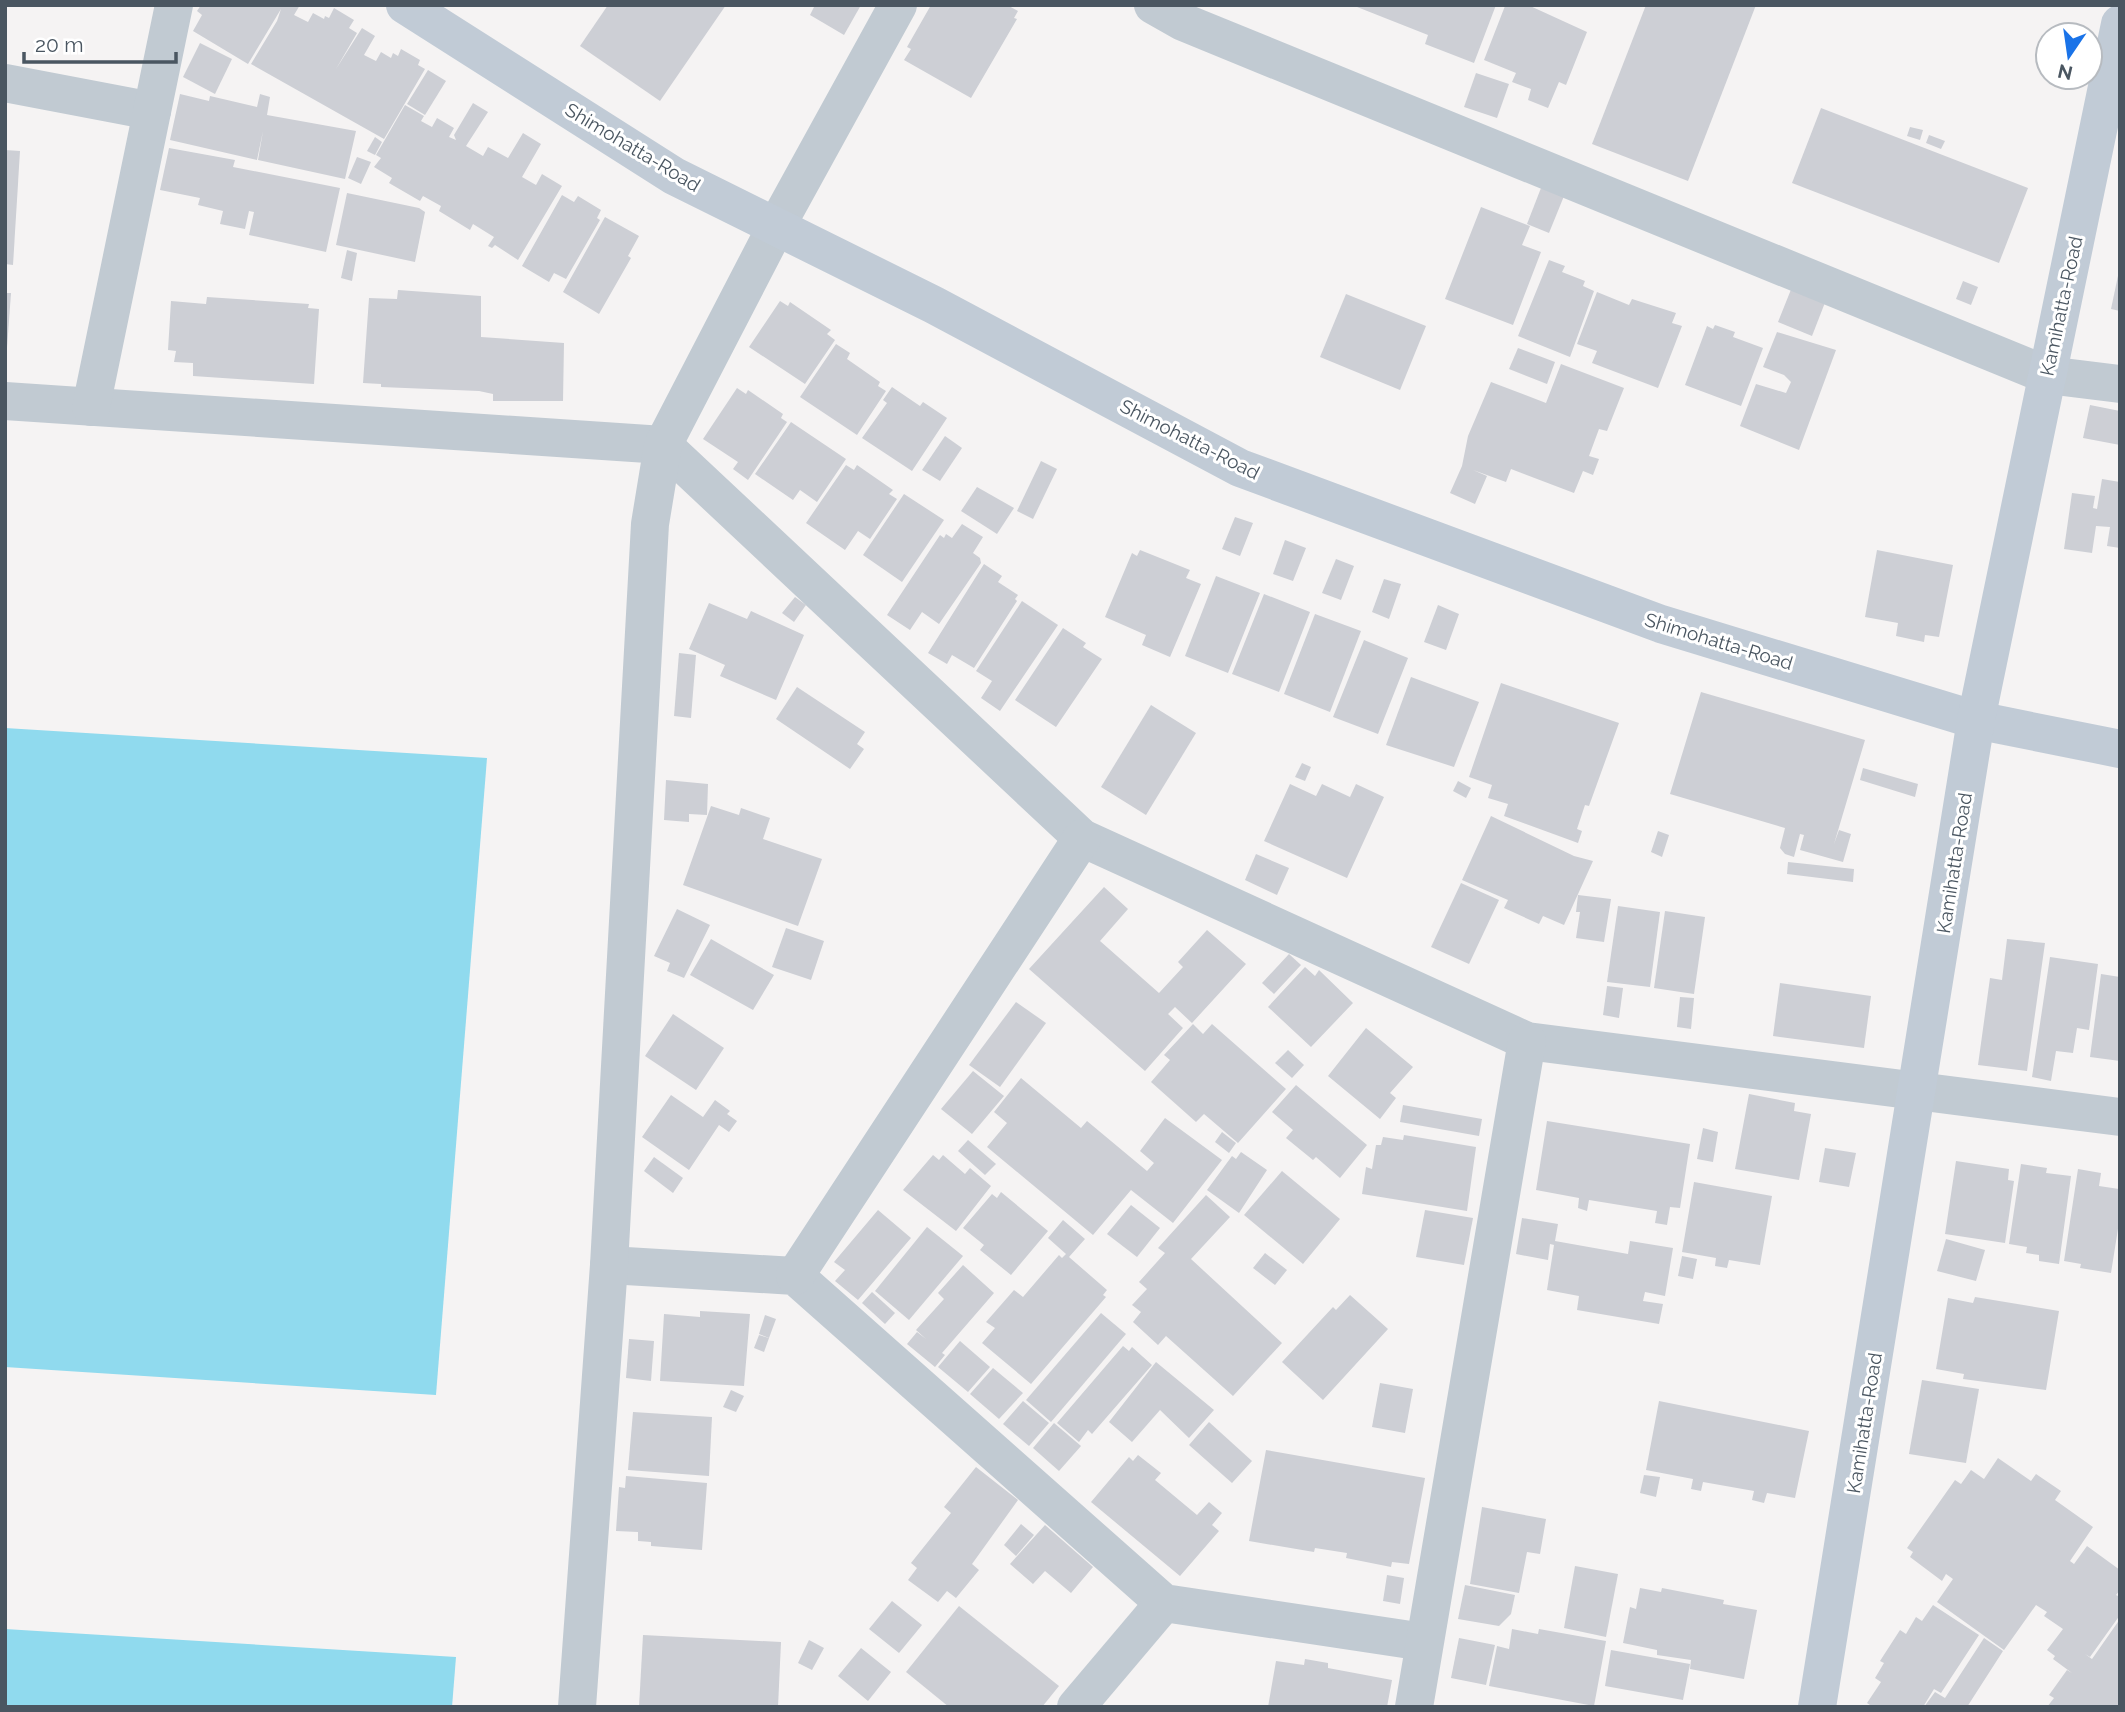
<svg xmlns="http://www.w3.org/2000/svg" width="2125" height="1712" font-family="Raleway,sans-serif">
  <rect width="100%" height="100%" fill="#f5f3f3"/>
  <g fill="#90daee">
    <path d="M5,728L487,758L436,1395L5,1367Z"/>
    <path d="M5,1629L456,1657L452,1707H5Z"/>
  </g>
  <g fill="#cdcfd5">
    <path d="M201,5H300L294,15L308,22L313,13L324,19L325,16L329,18L334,8L354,20L349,28L357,33L336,69L362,28L375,36L364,55L376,61L381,52L391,58L393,53L398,56L401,49L420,60L418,65L425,69L384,139L251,64L277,21L281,9L248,64L193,31L202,15L197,11Z"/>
    <path d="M608,5H726L660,101L580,46Z"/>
    <path d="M815,5H861L844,35L810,15Z"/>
    <path d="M931,5H1007L1018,11L1014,18L1017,19L971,98L904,60L911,49L907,47Z"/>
    <path d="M1352,5H1496L1474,63L1425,44L1428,35Z"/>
    <path d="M1528,5L1587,32L1566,85L1559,82L1548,108L1528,100L1531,89L1512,82L1516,73L1484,60L1505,6Z"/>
    <path d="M1646,5H1756L1688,181L1592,144Z"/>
    <path d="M200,43L232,59L215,94L183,77Z"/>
    <path d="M428,70L446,81L425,115L407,104Z"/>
    <path d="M1476,73L1509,84L1497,118L1464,107Z"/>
    <path d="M180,94L209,101L210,96L257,107L260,94L270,97L267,115L356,131L345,179L258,160L263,131L257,160L170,140Z"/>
    <path d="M473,103L488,112L466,146L483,156L488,147L508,158L523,133L541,144L522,177L536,185L542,174L562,186L518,260L495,245L492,248L488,246L494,237L473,224L470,230L439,211L441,206L423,196L420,201L389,183L392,178L374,167L381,158L376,155L405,105L424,116L421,121L432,127L437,118L454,128L449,137L456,140L454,135Z"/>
    <path d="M1821,108L2028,188L1999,263L1792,183Z"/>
    <path d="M1910,127L1923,130L1920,140L1907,136Z"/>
    <path d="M1929,135L1945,141L1941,149L1926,143Z"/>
    <path d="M375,137L382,142L375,155L367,151Z"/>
    <path d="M169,148L235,160L233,167L340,188L326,252L249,235L254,212L249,211L245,229L220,224L223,211L198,205L200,198L160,190Z"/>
    <path d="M5,150L20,151L13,265L5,264Z"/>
    <path d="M357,157L371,162L361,184L348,178Z"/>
    <path d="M1541,188L1564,196L1549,233L1527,224Z"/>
    <path d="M347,193L419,208L425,212L415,262L336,245Z"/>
    <path d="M562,195L574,202L578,196L601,210L597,218L600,220L566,279L554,273L549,282L522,266Z"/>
    <path d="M1481,207L1530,226L1522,245L1541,252L1513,325L1445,299Z"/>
    <path d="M605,217L639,236L628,256L631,258L599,314L563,292Z"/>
    <path d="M347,250L357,253L352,281L341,278Z"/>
    <path d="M1549,260L1565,266L1562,272L1585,281L1583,286L1594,291L1570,357L1518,336Z"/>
    <path d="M2119,271L2120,272V311L2111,309Z"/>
    <path d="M1963,281L1978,287L1971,305L1956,299Z"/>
    <path d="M1792,287L1826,300L1812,336L1778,322Z"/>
    <path d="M398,290L481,296V337L564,343L563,401H493V394L479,391L381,387V384L363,383L369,298L397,299Z"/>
    <path d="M1597,292L1629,305L1632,299L1676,313L1672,323L1682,326L1658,388L1592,363L1597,351L1577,344Z"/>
    <path d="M5,293H11L7,348H5Z"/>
    <path d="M1346,294L1426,326L1400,390L1320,357Z"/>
    <path d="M207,297L309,304L308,308L319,309L314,384L193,376V363L174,362L176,351L168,350L171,301L206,304Z"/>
    <path d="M780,301L788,306L790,302L831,330L827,334L835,340L805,384L749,347Z"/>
    <path d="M1715,325L1735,332L1733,337L1763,348L1741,406L1685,385L1707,326L1713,329Z"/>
    <path d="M1777,332L1836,350L1799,450L1740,426L1756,384L1786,393L1791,382L1784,375L1763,367Z"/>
    <path d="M836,344L850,353L847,359L880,382L878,386L886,391L857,435L800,397Z"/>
    <path d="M1518,348L1555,362L1547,384L1509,369Z"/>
    <path d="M1561,364L1624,388L1607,431L1599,429L1589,456L1599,459L1593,475L1583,471L1574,493L1511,469L1506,482L1473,470L1487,476L1475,504L1450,493L1462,466L1468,436L1491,382L1546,403Z"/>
    <path d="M892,387L920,406L923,402L947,418L912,471L862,438L887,403L883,400Z"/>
    <path d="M737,388L746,394L748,390L783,414L781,418L787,422L748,480L733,469L738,462L703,439Z"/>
    <path d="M2090,405L2120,411V445L2083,438Z"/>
    <path d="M791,422L846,459L817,502L800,490L793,500L755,474Z"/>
    <path d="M945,436L962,448L940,481L922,470Z"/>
    <path d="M1041,461L1057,469L1033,519L1017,511Z"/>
    <path d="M846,465L854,470L857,465L893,490L889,494L897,499L870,539L858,531L845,550L806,523Z"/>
    <path d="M2102,479L2120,482V548L2107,546L2110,527L2096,526L2092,553L2064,549L2072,493L2095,496L2093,508L2097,509Z"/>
    <path d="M977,487L1014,508L997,534L961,511Z"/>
    <path d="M904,494L944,520L902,582L863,555Z"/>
    <path d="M1235,517L1253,523L1240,556L1222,549Z"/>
    <path d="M962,524L983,537L973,553L980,558L981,563L939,624L922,612L910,630L887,615L940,535L944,538L946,534L952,538Z"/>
    <path d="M1285,540L1306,548L1293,581L1273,574Z"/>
    <path d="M1140,550L1190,570L1186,578L1201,584L1170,657L1142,645L1146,635L1105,617L1132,553L1137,556Z"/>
    <path d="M1877,550L1953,565L1939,637L1925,635L1924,642L1896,636L1898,623L1865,617Z"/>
    <path d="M1336,559L1354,566L1341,600L1322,593Z"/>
    <path d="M984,564L1002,576L998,582L1018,595L1015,599L1017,601L974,668L952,655L947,664L928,653Z"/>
    <path d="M1216,576L1260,593L1228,673L1185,656Z"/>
    <path d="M1384,579L1401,584L1389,619L1372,612Z"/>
    <path d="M1264,594L1310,612L1279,692L1232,674Z"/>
    <path d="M795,597L806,605L794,622L782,613Z"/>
    <path d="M1022,601L1058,625L1000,711L981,698L992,681L976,671Z"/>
    <path d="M709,603L747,619L751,611L804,635L776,700L720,676L725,665L689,649Z"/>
    <path d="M1438,605L1459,614L1446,650L1424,642Z"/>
    <path d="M1315,614L1361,631L1330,712L1284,694Z"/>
    <path d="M1063,628L1086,643L1083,647L1102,659L1056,727L1015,700Z"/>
    <path d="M1364,640L1408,658L1378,734L1333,717Z"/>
    <path d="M679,653L696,655L691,718L674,716Z"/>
    <path d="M1411,677L1479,702L1454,767L1386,745Z"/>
    <path d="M1501,683L1619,723L1589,806L1585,805L1577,829L1582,831L1578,843L1504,816L1508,804L1488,798L1492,785L1469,777Z"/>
    <path d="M797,687L865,732L857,744L864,749L850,769L776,719Z"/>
    <path d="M1701,692L1865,740L1834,844L1839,830L1851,834L1843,862L1800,850L1804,835L1800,834L1794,857L1785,854L1780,848L1785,828L1670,794Z"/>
    <path d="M1151,705L1196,733L1146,815L1101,787Z"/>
    <path d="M1302,763L1311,767L1305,781L1295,777Z"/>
    <path d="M1863,768L1918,784L1915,797L1860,780Z"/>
    <path d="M666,780L708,784L707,815L689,814V822L664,820Z"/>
    <path d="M1458,781L1471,788L1466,798L1453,791Z"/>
    <path d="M1290,784L1316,796L1322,784L1350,797L1356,784L1384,797L1347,878L1264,841Z"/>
    <path d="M711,806L739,815L741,808L770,818L763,839L822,859L798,926L683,885Z"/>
    <path d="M1491,816L1574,856L1593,861L1564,925L1543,916L1539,924L1504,908L1508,900L1462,880Z"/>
    <path d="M1658,831L1669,835L1662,857L1651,852Z"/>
    <path d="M1256,854L1289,868L1277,895L1245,880Z"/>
    <path d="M1788,862L1854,869L1853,882L1787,874Z"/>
    <path d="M1461,883L1499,900L1469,964L1431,947Z"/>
    <path d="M1104,887L1128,909L1100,941L1159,993L1183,967L1178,962L1207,930L1246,964L1192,1023L1175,1007L1168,1014L1183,1028L1145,1071L1029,969Z"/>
    <path d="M1578,895L1611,899L1604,942L1576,938L1580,912H1576Z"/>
    <path d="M1618,906L1660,912L1650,987L1607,982Z"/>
    <path d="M677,909L710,925L684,978L667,971L670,963L654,956Z"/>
    <path d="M1665,911L1705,917L1694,994L1654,988Z"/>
    <path d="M786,928L824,941L811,980L772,967Z"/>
    <path d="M711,939L774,975L753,1010L690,975Z"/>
    <path d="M2007,939L2045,943L2027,1071L1978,1065L1990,978L2002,980Z"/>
    <path d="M1289,954L1301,965L1274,994L1262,983Z"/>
    <path d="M2050,957L2098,964L2089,1030L2077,1028L2073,1053L2056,1051L2051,1081L2032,1077Z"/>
    <path d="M1305,967L1315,976L1319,970L1353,1003L1311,1047L1268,1007Z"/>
    <path d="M2101,974L2120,977V1061L2090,1057Z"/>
    <path d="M1780,983L1871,996L1864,1048L1773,1036Z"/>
    <path d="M1607,986L1623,988L1619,1018L1603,1015Z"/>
    <path d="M1680,997L1694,998L1691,1029L1677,1027Z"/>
    <path d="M1016,1002L1046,1023L1000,1087L969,1065Z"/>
    <path d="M673,1014L724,1048L696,1090L645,1056Z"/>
    <path d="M1193,1024L1203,1034L1212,1024L1286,1089L1238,1143L1204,1114L1196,1122L1151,1082L1170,1060L1164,1055Z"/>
    <path d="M1366,1028L1413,1067L1390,1093L1396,1098L1380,1119L1328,1076Z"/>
    <path d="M1288,1050L1304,1065L1292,1078L1275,1063Z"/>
    <path d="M973,1071L1004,1096L972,1134L941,1109Z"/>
    <path d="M1021,1078L1081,1128L1087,1121L1147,1171L1154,1163L1140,1151L1165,1118L1222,1160L1173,1223L1131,1190L1093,1235L987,1147L1007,1123L994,1112Z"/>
    <path d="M1296,1085L1367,1145L1340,1178L1316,1157L1313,1160L1286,1138L1293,1130L1272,1112Z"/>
    <path d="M1749,1094L1795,1103L1794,1111L1811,1114L1799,1180L1735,1169Z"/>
    <path d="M671,1095L703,1117L715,1100L730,1111L727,1114L737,1121L729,1132L719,1125L689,1170L642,1137Z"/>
    <path d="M1403,1105L1482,1119L1479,1136L1400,1122Z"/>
    <path d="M1547,1121L1690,1144L1680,1208L1670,1207L1667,1225L1655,1223L1657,1211L1589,1200L1587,1211L1578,1208L1579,1198L1536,1190Z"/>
    <path d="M1703,1128L1718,1132L1713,1162L1697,1159Z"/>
    <path d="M1222,1132L1236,1143L1229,1153L1215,1142Z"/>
    <path d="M1404,1135L1476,1147L1467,1211L1362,1194L1366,1167L1372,1169L1376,1145H1381L1383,1137L1403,1140Z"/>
    <path d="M968,1140L996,1164L985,1175L958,1151Z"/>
    <path d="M1825,1148L1856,1153L1849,1187L1819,1182Z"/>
    <path d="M1241,1152L1267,1170L1239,1213L1207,1190L1232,1156L1236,1159Z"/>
    <path d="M933,1155L939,1160L943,1155L965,1174L970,1168L991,1186L956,1231L903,1190Z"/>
    <path d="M654,1157L683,1178L673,1193L644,1171Z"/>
    <path d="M1956,1161L2009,1169L2008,1180L2014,1181L2005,1243L1945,1234Z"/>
    <path d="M2021,1164L2047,1168L2046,1173L2071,1176L2059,1264L2039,1261V1255L2026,1253L2027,1247L2009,1244Z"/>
    <path d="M2078,1169L2101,1173L2099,1186L2119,1189L2120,1216L2111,1273L2080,1268L2081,1264L2064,1261Z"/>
    <path d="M1282,1171L1340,1219L1303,1264L1244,1215Z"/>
    <path d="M1694,1182L1772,1196L1760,1265L1729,1260L1727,1268L1715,1266L1716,1258L1682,1252Z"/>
    <path d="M1001,1192L1048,1231L1011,1275L980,1250L984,1245L963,1228L992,1194L997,1198Z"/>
    <path d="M1206,1195L1230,1217L1191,1259L1282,1343L1233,1396L1166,1336L1158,1345L1133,1322L1141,1312L1132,1305L1147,1289L1139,1282L1165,1253L1158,1248Z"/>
    <path d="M1131,1205L1160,1228L1137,1257L1107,1234Z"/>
    <path d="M878,1210L911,1238L858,1300L835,1281L845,1270L834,1262Z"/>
    <path d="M1425,1210L1473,1218L1464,1265L1416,1257Z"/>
    <path d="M1522,1218L1558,1224L1555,1241L1628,1254L1630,1241L1673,1248L1665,1296L1645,1292L1643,1301L1663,1304L1659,1324L1577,1310L1579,1296L1547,1290L1554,1245L1550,1244L1548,1260L1516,1254Z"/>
    <path d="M1063,1220L1085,1239L1069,1257L1107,1290L1103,1295L1106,1297L1031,1384L982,1343L995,1328L986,1322L1014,1290L1023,1297L1059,1255L1062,1258L1066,1254L1048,1238Z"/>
    <path d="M927,1227L963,1256L909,1320L875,1291Z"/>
    <path d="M1946,1239L1985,1250L1976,1281L1937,1271Z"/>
    <path d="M1265,1253L1287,1270L1275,1285L1253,1268Z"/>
    <path d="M1682,1256L1697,1259L1693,1279L1678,1276Z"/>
    <path d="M963,1265L994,1293L942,1353L945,1355L935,1367L907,1344L917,1332L926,1339L916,1330L944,1299L938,1293Z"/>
    <path d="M872,1292L895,1313L885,1324L862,1303Z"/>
    <path d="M1350,1295L1388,1329L1323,1400L1282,1362L1333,1307L1336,1310Z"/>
    <path d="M1975,1297L2059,1311L2046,1390L1963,1379L1964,1374L1936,1369L1948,1298L1973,1303Z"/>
    <path d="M700,1311L750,1314L744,1386L660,1381L664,1314L700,1317Z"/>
    <path d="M1101,1313L1126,1334L1051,1422L1026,1400Z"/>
    <path d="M765,1315L776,1319L769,1338L759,1334Z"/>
    <path d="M759,1335L769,1338L764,1352L754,1348Z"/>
    <path d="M629,1339L654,1341L651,1381L626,1378Z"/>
    <path d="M960,1341L990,1367L968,1392L938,1367Z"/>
    <path d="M1123,1346L1129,1351L1132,1347L1152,1365L1092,1434L1088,1430L1079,1442L1057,1423Z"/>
    <path d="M1156,1362L1214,1410L1189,1438L1160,1410L1132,1442L1109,1422Z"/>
    <path d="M993,1368L1023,1393L999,1419L970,1394Z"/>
    <path d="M1922,1380L1979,1389L1966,1463L1909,1454Z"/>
    <path d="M1380,1383L1413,1389L1405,1433L1372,1427Z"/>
    <path d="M731,1390L744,1396L736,1412L723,1407Z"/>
    <path d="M1023,1401L1049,1423L1029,1446L1003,1424Z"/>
    <path d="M1659,1401L1809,1431L1795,1498L1767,1493L1764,1503L1752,1500L1754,1491L1703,1482L1701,1491L1691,1489L1693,1479L1646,1470Z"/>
    <path d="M633,1412L712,1417L709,1476L628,1470Z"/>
    <path d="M1209,1422L1252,1461L1232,1483L1189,1445Z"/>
    <path d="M1054,1423L1081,1446L1059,1471L1033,1448Z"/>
    <path d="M1266,1450L1425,1478L1409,1564L1392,1562L1391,1567L1346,1558L1347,1553L1315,1548L1314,1552L1249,1541Z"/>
    <path d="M1138,1455L1161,1473L1155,1480L1197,1515L1209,1502L1222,1513L1212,1525L1219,1531L1180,1576L1091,1502L1129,1457L1133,1461Z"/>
    <path d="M1998,1458L2031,1481L2036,1474L2061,1491L2055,1500L2093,1527L2070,1561L2074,1564L2087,1546L2120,1570V1590L2116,1595L2120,1597V1615L2090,1657L2085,1654L2092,1659L2120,1619V1707H2047L2054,1698L2049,1695L2067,1670L2072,1673L2053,1659L2055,1656L2047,1650L2063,1629L2044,1616L2047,1612L2036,1605L2004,1650L1937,1602L1953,1579L1946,1574L1942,1581L1910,1557L1913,1552L1907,1548L1955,1480L1961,1484L1971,1470L1984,1479Z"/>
    <path d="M976,1467L1018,1500L972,1564L979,1570L956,1598L947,1591L938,1602L908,1580L917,1568L911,1563L951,1513L944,1507Z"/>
    <path d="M1644,1475L1660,1477L1656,1497L1640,1493Z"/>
    <path d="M626,1476L707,1483L702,1550L651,1546V1542L638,1541V1532L616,1531L619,1487L625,1488Z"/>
    <path d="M1482,1507L1546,1519L1540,1554L1527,1552L1519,1593L1470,1584Z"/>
    <path d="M1021,1524L1034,1535L1016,1556L1004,1545Z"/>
    <path d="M1045,1525L1093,1567L1071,1593L1045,1571L1033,1584L1010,1564Z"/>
    <path d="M1575,1566L1618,1574L1606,1637L1564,1628Z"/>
    <path d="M1387,1575L1404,1578L1400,1604L1383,1601Z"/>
    <path d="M1465,1585L1515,1595L1511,1614L1499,1626L1458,1619Z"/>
    <path d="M1640,1588L1661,1592L1662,1588L1724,1600L1723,1604L1757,1610L1744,1679L1690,1669L1691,1660L1657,1655V1650L1623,1643L1630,1607L1636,1609Z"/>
    <path d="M892,1601L922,1625L899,1653L869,1629Z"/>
    <path d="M1933,1605L1979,1635L1941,1693L1934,1689L1923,1707H1873L1867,1703L1881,1682L1875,1678L1884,1663L1880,1661L1900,1630L1906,1634L1916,1617L1922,1621Z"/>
    <path d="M959,1606L1059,1686L1042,1707H949L906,1672Z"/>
    <path d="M1512,1629L1538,1634L1539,1629L1606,1641L1594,1706L1489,1686L1497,1646L1509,1649Z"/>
    <path d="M643,1635L781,1642L778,1707H639Z"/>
    <path d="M1459,1638L1495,1645L1486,1685L1451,1678Z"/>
    <path d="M1984,1638L2003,1651L1967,1707H1924L1935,1692L1945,1698Z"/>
    <path d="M809,1640L824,1648L812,1670L798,1663Z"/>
    <path d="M861,1648L891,1672L868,1701L838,1676Z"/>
    <path d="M1611,1650L1690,1664L1683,1700L1605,1686Z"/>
    <path d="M1305,1659L1328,1663V1668L1392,1680L1387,1707H1268L1276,1661L1304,1665Z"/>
  </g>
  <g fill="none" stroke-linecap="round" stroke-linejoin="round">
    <g stroke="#c1cad2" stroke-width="38">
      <path d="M1153,5L1183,22L2047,375L2120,384"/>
      <path d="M5,83L152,111"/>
      <path d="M5,401L663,445L1082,838L1527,1041L2120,1117"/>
      <path d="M91,407L174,5"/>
      <path d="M609,1265L795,1276L1164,1603L1424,1642"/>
      <path d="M795,1276L1082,838"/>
      <path d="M577,1707L609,1265L650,524L663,445L777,225L898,5"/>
      <path d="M1076,1707L1164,1603"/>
      <path d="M1414,1707L1527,1041"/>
    </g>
    <g stroke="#c1cbd6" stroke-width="38">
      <path d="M405,5L674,176L934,305L1240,468L1661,624L1976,720L2120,749"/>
      <path d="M1817,1707L1976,720L2120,24"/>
    </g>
  </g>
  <g text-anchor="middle" stroke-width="6" stroke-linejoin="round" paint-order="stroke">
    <g font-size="19" fill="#4a5661" stroke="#fff">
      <text transform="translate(633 147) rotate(31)" y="7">Shimohatta-Road</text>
      <text transform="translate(2061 306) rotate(-78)" y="7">Kamihatta-Road</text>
      <text transform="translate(1190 439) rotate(27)" y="7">Shimohatta-Road</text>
      <text transform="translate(1719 641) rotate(17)" y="7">Shimohatta-Road</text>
      <text transform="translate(1954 863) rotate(-81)" y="7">Kamihatta-Road</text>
      <text transform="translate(1864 1423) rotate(-81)" y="7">Kamihatta-Road</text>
    </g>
  </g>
  <rect width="2125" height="1712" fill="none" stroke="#4a5661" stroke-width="14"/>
  <g transform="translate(2069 56) rotate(193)"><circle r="33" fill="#ffffff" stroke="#b7bbc0" stroke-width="2"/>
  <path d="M0-5L12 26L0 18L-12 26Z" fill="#1a73e8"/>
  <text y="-10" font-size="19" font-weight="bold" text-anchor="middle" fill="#4a5661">N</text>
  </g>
  <path d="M24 52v10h152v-10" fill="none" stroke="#4a5661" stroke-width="3.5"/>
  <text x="35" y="52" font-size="21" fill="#4a5661" stroke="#ffffff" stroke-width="5" paint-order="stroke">20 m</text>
</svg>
